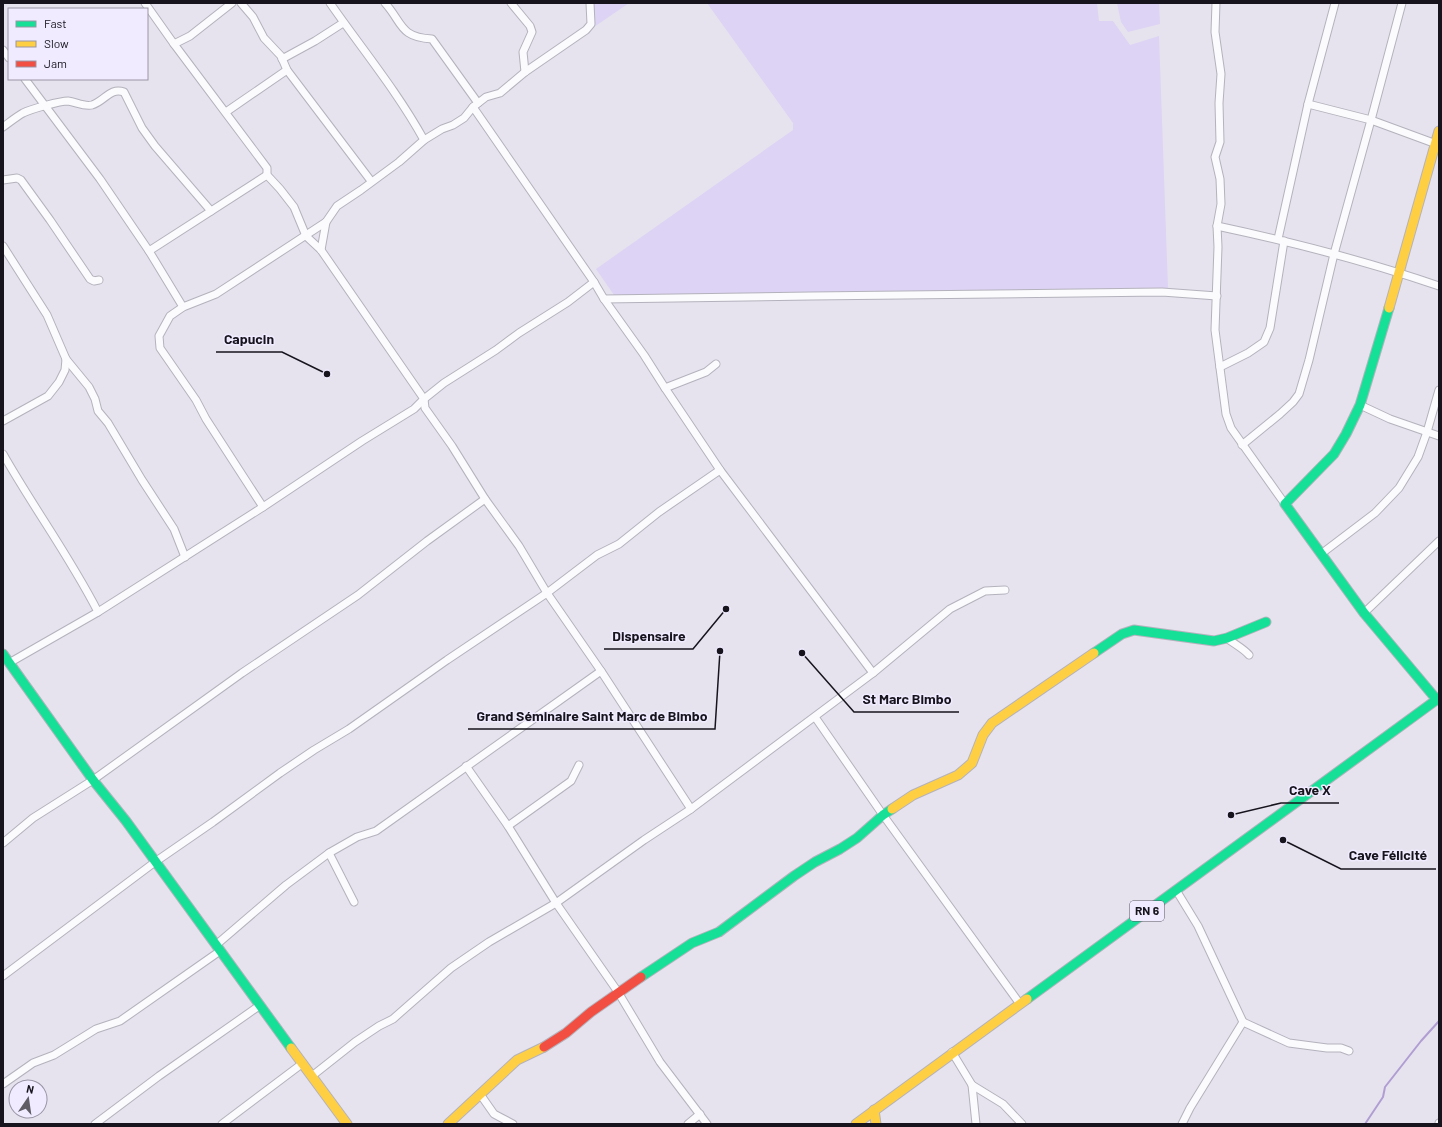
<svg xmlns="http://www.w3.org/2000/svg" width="1442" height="1127" font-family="Barlow,sans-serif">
  <rect width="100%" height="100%" fill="#e6e3ef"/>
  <g fill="#ddd3f4">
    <path d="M593,3H629L594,27Z"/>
    <path d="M707,3H1097L1099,21H1113L1130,45L1159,36L1168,288L614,295L596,269L793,130V123Z"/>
    <path d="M1117,3H1159L1160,24L1128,32L1121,22Z"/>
  </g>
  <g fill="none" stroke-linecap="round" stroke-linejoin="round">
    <path stroke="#b09ed3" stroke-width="2" d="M1365,1124L1383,1097L1385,1087L1421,1041L1439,1021"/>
    <g stroke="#b4b2bc" stroke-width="9">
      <g id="street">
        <path d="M145,3L174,44L267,168V175L280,189L294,207L306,236L321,250L424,399L425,408L452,446L485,499L519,546L547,593L601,671L691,809"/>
        <path d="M241,3L253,17L264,38L281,56L287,70L371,181"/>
        <path d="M385,3C403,23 399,37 432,39L478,103"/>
        <path d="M511,3L530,26L532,32L523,52L525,72"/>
        <path d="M590,3L591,24L586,30L525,72L500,93L486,97L473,107L594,282L604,299L644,355L665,388L720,470L873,673"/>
        <path d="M1216,3L1215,32L1221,74L1219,103L1220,142L1215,157L1220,179L1221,204L1217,226L1218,247L1215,330L1226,414L1231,428L1285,504"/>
        <path d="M174,44L190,36L232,3"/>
        <path d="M3,50L9,58"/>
        <path d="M282,59L315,41L343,23"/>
        <path d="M25,79L100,179L149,251L183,307"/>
        <path d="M1308,104L1371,120L1439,145"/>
        <path d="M226,112L287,70"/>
        <path d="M3,127C10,122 16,117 23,113C31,109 60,101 68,101C76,102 84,107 92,105C105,101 110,87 124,92L142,128L155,146L211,211"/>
        <path d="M424,140L442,129L453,125L464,118L473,107"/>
        <path d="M3,180L17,178L21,180L50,220L90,279L94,281L99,280"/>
        <path d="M1217,226C1292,242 1366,261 1439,286"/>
        <path d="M1278,239L1308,104L1335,3"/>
        <path d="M3,246L47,315L66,359L89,387L95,399L98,411L108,423L142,480L174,529L185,557"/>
        <path d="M321,250L326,222"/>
        <path d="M149,251L267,175"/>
        <path d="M604,299L811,296L1162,292L1217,296"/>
        <path d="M1220,367L1248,353L1264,342L1270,328L1284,241"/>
        <path d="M665,388L706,372L716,364"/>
        <path d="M1360,405L1390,419L1439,436"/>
        <path d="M3,421L48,396L59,382L65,370L66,359"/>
        <path d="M1242,445L1280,414L1293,402L1299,394L1309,360L1334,254L1371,120L1402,3"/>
        <path d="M3,454C33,507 70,557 98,612"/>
        <path d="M263,507L206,419L196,400L160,348L159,336L170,316L183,307L216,294L326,222L337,206L361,190L399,162L424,140C397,91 362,49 330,3"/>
        <path d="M1321,554L1375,513L1399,488L1418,457L1427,432L1439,390"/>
        <path d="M1364,613L1439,541"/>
        <path d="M1227,638C1234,644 1243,648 1249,655"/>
        <path d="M9,663L98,612L263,507L362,441L414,409L424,399L444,383L496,350L519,333L568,302L594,282"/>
        <path d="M815,717L883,815L1020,1004"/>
        <path d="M466,766L508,826L556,903L618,992L660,1062L707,1124"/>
        <path d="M508,826L571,781L579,765"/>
        <path d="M3,843L33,818L93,780L242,673L358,595L427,541L485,499"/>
        <path d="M329,853L354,902"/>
        <path d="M1176,890L1198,926L1243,1022L1190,1108L1182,1124"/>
        <path d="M216,945L286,885L329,853L357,837L376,831L601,671"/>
        <path d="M3,976L155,862L213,822L280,773L314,750L349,729L447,660L547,593L597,555L619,544L659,512L720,470"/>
        <path d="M1243,1022L1289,1043L1327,1048H1341L1349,1051"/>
        <path d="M952,1052L972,1085L1003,1104L1022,1124"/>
        <path d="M312,1076L355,1042L379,1026L393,1019L451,968L489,942L556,903L644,840L691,809L873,673L950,609L985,591L1005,590"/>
        <path d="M3,1084L33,1063L54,1055L96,1029L120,1021L220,951"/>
        <path d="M972,1085L976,1124"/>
        <path d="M480,1094L494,1114L513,1124"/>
        <path d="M95,1124L159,1076L259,1006"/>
        <path d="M222,1124L303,1063"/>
        <path d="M688,1124L700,1114"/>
        <path d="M1439,1124V1123"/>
      </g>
    </g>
    <g stroke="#b4b2bc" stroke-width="11">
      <g id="fast">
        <path d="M1389,308L1360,405L1346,434L1334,454L1285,504L1364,613L1437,700"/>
        <path d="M1094,653L1122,634L1134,630L1214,641L1227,638L1266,622"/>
        <path d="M3,654L93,780L126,821L291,1048"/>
        <path d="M641,977L692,943L719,932L794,876L815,862L840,849L857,838L883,815L892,809"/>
        <path d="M1027,999L1439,698"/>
      </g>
    </g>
    <g stroke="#b4b2bc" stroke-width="11">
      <g id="slow">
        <path d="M1389,308L1439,131"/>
        <path d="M892,809L913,795L958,775L972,763L983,735L992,723L1094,653"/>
        <path d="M291,1048L347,1124"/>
        <path d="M874,1110L876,1124"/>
        <path d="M448,1124L517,1060L544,1047"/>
        <path d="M856,1124L1027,999"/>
      </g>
    </g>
    <g stroke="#b4b2bc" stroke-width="11">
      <path id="jam" d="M544,1047L566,1033L591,1012L641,977"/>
    </g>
    <use href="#street" stroke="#fbfbfd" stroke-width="7"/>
    <use href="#fast" stroke="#16e098" stroke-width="9"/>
    <use href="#slow" stroke="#ffcf43" stroke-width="9"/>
    <use href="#jam" stroke="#f24e42" stroke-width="9"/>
  </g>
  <g text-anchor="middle" stroke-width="3" stroke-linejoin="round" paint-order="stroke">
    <rect fill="#f1ebff" stroke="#585461" stroke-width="1" x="1130" y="901" width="34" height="20" rx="3"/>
    <g font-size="12" font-weight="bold" fill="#17141d">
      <text x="1147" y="915">RN 6</text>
    </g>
  </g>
  <path fill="none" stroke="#17141d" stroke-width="1.5" d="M327 374L282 352H216M726 609L693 649H604M802 653L854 712H959M720 651L715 729H468M1231 815L1281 803H1339M1283 840L1341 869H1436"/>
  <g fill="#17141d" stroke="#f1ebff" stroke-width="1.5">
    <circle cx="327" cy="374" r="4"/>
    <circle cx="726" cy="609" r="4"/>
    <circle cx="802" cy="653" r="4"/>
    <circle cx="720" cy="651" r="4"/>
    <circle cx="1231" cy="815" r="4"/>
    <circle cx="1283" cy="840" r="4"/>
  </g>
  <g font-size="14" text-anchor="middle" font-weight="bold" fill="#17141d" stroke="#f1ebff" stroke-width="3" stroke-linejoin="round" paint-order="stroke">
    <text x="249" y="344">Capucin</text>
    <text x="649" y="641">Dispensaire</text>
    <text x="907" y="704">St Marc Bimbo</text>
    <text x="592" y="721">Grand Séminaire Saint Marc de Bimbo</text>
    <text x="1310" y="795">Cave X</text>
    <text x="1388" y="860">Cave Félicité</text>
  </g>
  <rect width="1442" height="1127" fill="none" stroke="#17141d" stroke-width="8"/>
  <rect x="8" y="8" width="140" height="72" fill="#f1ebff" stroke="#9a95a5"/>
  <rect x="16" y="21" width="20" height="6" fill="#16e098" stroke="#9a95a5"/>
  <text x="44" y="28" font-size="12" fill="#17141d">Fast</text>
  <rect x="16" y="41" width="20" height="6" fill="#ffcf43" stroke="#9a95a5"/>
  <text x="44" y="48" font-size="12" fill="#17141d">Slow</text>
  <rect x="16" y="61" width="20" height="6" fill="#f24e42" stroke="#9a95a5"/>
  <text x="44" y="68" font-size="12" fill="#17141d">Jam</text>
  <g transform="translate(28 1099) rotate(13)"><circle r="19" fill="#f1ebff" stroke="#9a95a5"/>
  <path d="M0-3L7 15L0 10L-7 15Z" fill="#5f5c66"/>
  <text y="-6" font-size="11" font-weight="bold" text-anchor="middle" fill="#17141d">N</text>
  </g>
</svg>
